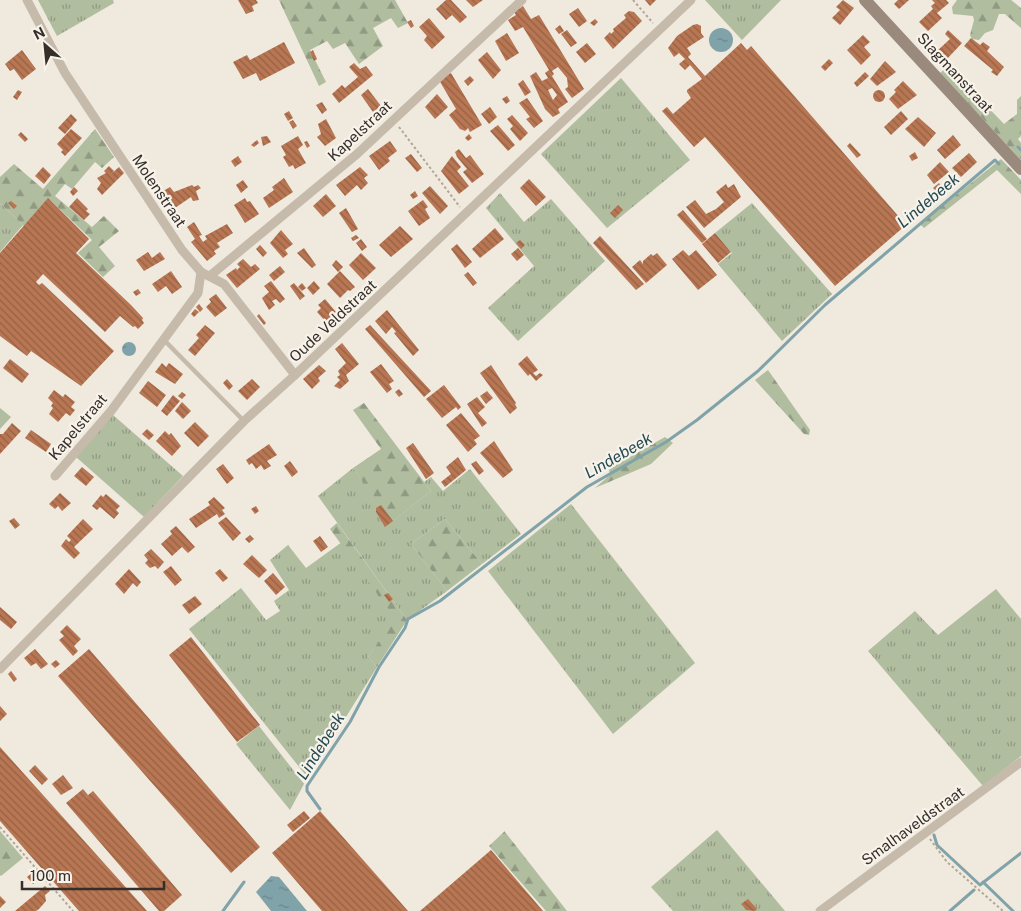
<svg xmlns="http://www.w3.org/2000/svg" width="1021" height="911" font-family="'Public Sans',sans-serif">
  <defs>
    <pattern id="grass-tufts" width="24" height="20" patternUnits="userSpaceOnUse" patternTransform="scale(1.25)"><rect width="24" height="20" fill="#b0bd9f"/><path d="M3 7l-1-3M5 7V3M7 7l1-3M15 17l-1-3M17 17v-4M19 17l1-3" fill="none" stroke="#909a82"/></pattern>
    <pattern id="forest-firs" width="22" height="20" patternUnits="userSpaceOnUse" patternTransform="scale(1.25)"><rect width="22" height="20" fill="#b0bd9f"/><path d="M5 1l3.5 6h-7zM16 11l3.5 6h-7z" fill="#909a82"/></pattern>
    <pattern id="water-ripples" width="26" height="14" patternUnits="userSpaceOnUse" patternTransform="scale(1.25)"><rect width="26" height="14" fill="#80a3a9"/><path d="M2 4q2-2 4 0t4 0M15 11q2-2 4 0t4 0" fill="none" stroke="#6a858a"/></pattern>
    <pattern id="building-back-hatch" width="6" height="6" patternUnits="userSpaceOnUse" patternTransform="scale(1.25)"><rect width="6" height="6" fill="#b87653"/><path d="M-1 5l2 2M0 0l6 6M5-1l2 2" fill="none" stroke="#966145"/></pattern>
  </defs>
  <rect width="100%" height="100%" fill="#efe9de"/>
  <g fill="url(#grass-tufts)">
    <path d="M38,0H113L114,3L57,36Z"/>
    <path d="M705,0H781L742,40Z"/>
    <path d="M621,78L690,160L607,228L541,154Z"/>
    <path d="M500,193L524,222L551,199L605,261L518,341L488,308L534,266L486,208Z"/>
    <path d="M0,203L23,225L0,252Z"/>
    <path d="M752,203L832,294L782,341L718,264L732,253L715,233Z"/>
    <path d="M113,415L183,476L144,517L76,457Z"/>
    <path d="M353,468L394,520L431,491L424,482L431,477L443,491L470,469L521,534L482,564L445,519L411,544L447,591L407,620L318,496Z"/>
    <path d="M571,504L695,663L613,734L488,571Z"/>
    <path d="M342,542L396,618L368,657L377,667L308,778L189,629L241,588L266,620L280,611L274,601L289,590L270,560L288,545L306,568Z"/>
    <path d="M996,589L1021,619V756L983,786L868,651L915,611L938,635Z"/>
    <path d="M259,726L304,784L290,810L236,744Z"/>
    <path d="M717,830L785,911H673L651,887Z"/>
  </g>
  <g fill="url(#forest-firs)">
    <path d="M279,0H395L408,23L398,28L391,18L373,28L383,46L359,64L345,43L333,49L327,41L310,50L326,82L319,86Z"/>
    <path d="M957,0H1011L1021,8V28L1005,14H999L993,30L985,33L979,40L972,39L970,35L974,20L973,16L953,14L952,7Z"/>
    <path d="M948,66L1004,124L1017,114V100L1021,96V136L1018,139L1021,143V160L940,73Z"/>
    <path d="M95,129L114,157L102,168L95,162L72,189L65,184L55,196L92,227L104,216L119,231L99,247L115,266L103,277L78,253L92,240L50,200L24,226L0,203V177L14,164L43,189Z"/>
    <path d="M1001,159L1021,180V194L997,170L924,228L920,224Z"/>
    <path d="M768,370L810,430L809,435L804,434L755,380Z"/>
    <path d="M364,403L431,491L393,521L353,468L381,449L353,410Z"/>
    <path d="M0,408L11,417L0,429Z"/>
    <path d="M665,437L673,443L651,464L595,488L610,475L609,470L616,465Z"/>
    <path d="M445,519L482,564L447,591L411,544Z"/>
    <path d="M337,523L407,620L377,667L368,657L395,618L330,529Z"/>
    <path d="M0,831L23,858L1,876L0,875Z"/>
    <path d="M505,831V832L567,911H546L489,846Z"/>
  </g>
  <g fill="url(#water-ripples)">
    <circle cx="721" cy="40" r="12"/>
    <circle cx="129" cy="349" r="7"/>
    <path d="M271,876L279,877L307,911H271L256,892Z"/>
  </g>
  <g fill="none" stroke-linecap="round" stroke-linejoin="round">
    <g stroke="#80a3a9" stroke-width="3">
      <path d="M1018,147L1021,150"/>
      <path d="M320,809L307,791V786L350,722L379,667L405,628L408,619L440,601L587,487L666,442L697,420L758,371L825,305L995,160L999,164"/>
      <path d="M934,835L937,845L980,885L1021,853"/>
      <path d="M983,882L1013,911"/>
      <path d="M223,911L244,882"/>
      <path d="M950,911L974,890"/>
    </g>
  </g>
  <g fill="url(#building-back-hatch)" fill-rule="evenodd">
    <path d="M238,0H256L258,3L252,6L254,11L246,14Z"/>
    <path d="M446,0H451L467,17L460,23L452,15L446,20L436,9Z"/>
    <path d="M466,0H483L473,7Z"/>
    <path d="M645,0H656L650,6Z"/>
    <path d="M843,0L854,8L840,25L832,18L840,10L836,7Z"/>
    <path d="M898,0H909L899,9L894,4Z"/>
    <path d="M932,0H946L949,3L937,13L942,18L928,31L919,22L933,9L931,6L935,3Z"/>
    <path d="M523,6L531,19L539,15L584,89L572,98L565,89L568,87L567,78L558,67L552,71L554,74L552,76L568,102L558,109L560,113L553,117L545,109L530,76L536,72L542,81L548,78L545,73L549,70L523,27L515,31L508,20L516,15L514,12ZM552,88L557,95L553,100L548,90Z"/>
    <path d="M578,8L587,21L579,27L569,14Z"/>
    <path d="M629,11L634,12L642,21L613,49L604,38L610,32L611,34L614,31L613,29L626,18L624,15Z"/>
    <path d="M429,18L445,37L432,49L424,40L427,36L419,27Z"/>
    <path d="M595,19L598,22L594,26L590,23Z"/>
    <path d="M411,20L414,26L411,28L407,22Z"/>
    <path d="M697,24L701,26V33L704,37L687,48L691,54L688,57L705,76L741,43L747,50L751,46L906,225L835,286L705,137L694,147L662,111L667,107L673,114L691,98L687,92V90L702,79L690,65L685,70L679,64L685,59L679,53L674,57L668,48L677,36L693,25Z"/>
    <path d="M560,25L564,31L559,34L555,29Z"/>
    <path d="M567,30L577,43L571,47L561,34Z"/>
    <path d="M948,30L962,43L946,60L937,51L950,39L945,34Z"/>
    <path d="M507,33L519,53L506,61L495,41Z"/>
    <path d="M863,35L870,42L864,47L871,55L861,65L847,50Z"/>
    <path d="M971,38L980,45L983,42L990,47L987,51L1004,67L997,76L991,72L993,70L964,46Z"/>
    <path d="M284,42L295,63L260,81L256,73L243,79L233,62L247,55L250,60Z"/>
    <path d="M587,43L596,54L585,63L576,52Z"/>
    <path d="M22,50L36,69L22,80L14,69L10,71L5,64Z"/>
    <path d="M313,50L317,59L314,61L310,52Z"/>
    <path d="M487,52L501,70L493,79L478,60Z"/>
    <path d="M829,59L833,63L825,71L821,67Z"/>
    <path d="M885,61L896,72L877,86L870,79Z"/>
    <path d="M354,63L360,69L366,66L373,75L339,103L332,94L342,85L345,88L358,77L349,67Z"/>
    <path d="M865,72L869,76L857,87L854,83Z"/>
    <path d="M451,73L482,125L470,132L468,128L465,131L460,129L449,115L456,109L439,80Z"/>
    <path d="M470,76L474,80L468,86L464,81Z"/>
    <path d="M523,80L531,92L525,96L518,84Z"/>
    <path d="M903,81L917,95L898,109L889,99L896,92L894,90Z"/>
    <path d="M368,89L381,106L373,112L361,95Z"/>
    <circle cx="879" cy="96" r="6"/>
    <path d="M18,90L22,92L17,100L13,97Z"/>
    <path d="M437,94L448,107L435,119L425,107Z"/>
    <path d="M507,96L510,101L506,104L502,99Z"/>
    <path d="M527,98L543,121L534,128L526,119L530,117L519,103Z"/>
    <path d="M322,102L327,110L322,114L316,105Z"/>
    <path d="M490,107L497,117L489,124L481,114Z"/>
    <path d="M289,111L293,118L288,121L284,114Z"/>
    <path d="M901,111L908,119L891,135L884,127Z"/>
    <path d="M71,114L77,120L65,134L58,128Z"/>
    <path d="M512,115L528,133L520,141L510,129L513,126L507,119Z"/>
    <path d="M918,117L936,133L924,147L905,129Z"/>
    <path d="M326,119L336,138L325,146L317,137L321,134L318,124Z"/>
    <path d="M293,120L297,126L293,129L289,122Z"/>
    <path d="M498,125L515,145L508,151L490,131Z"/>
    <path d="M71,129L82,138L65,156L61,152L63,150L57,144Z"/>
    <path d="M21,132L28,139L25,142L18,135Z"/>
    <path d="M469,134L472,138L468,141L465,138Z"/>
    <path d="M953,135L961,145L945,159L937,150Z"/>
    <path d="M267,136L271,142L263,146L261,137Z"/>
    <path d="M298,136L303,145L298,149L306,163L295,169L293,165L289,167L283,157L286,155L281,146Z"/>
    <path d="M257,140L259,143L254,147L251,145Z"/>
    <path d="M307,141L310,146L307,148L304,142Z"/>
    <path d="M390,141L397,151L388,158L390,161L379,170L369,156Z"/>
    <path d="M850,143L861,155L857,158L847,146Z"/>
    <path d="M459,149L466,158L470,155L484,174L472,183L463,172L467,169L457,157L455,152Z"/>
    <path d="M915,152L918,158L912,161L909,156Z"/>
    <path d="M969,153L977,162L961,177L952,168Z"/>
    <path d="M411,154L422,168L417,172L405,158Z"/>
    <path d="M238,156L242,162L235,167L231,161Z"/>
    <path d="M452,156L461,167L457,171L469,186L459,194L441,171Z"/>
    <path d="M940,162L949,172L934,184L927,175Z"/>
    <path d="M109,166L114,171L110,175L119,167L124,173L102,195L97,189L101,183L97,178L106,173L104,171Z"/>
    <path d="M43,167L51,175L44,184L35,176Z"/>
    <path d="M360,167L368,175L364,178L368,183L361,190L357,185L345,196L336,185Z"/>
    <path d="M284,178L293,192L269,208L263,198L274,190L272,187Z"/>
    <path d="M529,179L546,197L536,206L520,188Z"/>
    <path d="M243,180L248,187L241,193L236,185Z"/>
    <path d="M939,183L942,187L936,191L933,188Z"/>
    <path d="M726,184L728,188L734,184L741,197L704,228L686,207L695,200L706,214L716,209L724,202L716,192Z"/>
    <path d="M192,185L194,187L198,185L201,188L196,191L199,200L193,201L191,197L172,210L160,193L170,187L174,192Z"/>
    <path d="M430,186L448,206L440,214L422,193Z"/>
    <path d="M74,187L78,191L73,196L70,192Z"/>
    <path d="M415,191L418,196L413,199L410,195Z"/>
    <path d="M326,194L336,206L323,217L313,206Z"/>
    <path d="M48,198L89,239L76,253L131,305L143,318L142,320L144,323L138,329L135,326L133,327L120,316L105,332L43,274L36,282L39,285L42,283L114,351L81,386L31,351L27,356L0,336V253Z"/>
    <path d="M77,198L88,209L86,211L90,214L84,220L69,207Z"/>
    <path d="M245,198L247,202L250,201L259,214L245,223L234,205Z"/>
    <path d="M423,200L428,207L425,209L430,218L419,226L408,211Z"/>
    <path d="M11,201L17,206L14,209L8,203Z"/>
    <path d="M618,205L623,210L615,218L610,213Z"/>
    <path d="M346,208L358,229L352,232L339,213Z"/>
    <path d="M683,210L707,239L702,243L677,215Z"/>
    <path d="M194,222L202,235L199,236L203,242L207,239L205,236L227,224L233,233L217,243L220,247L214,251L216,254L207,261L191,242L195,239L187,227Z"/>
    <path d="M400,226L413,239L391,257L379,245Z"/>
    <path d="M495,228L504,239L480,258L472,249Z"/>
    <path d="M281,230L293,244L285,250L288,254L283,258L270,243Z"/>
    <path d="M715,233L731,252L718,263L702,244Z"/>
    <path d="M356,235L359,238L353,241L351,238Z"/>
    <path d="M600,236L644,284L636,290L593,243Z"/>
    <path d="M361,239L367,247L362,251L356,243Z"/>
    <path d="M520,240L525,245L521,249L516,243Z"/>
    <path d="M457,244L472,262L465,268L451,249Z"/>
    <path d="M260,245L267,253L263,257L256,249Z"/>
    <path d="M304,248L316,265L312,268L297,253Z"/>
    <path d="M518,248L524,255L517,261L511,254Z"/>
    <path d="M683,250L689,256L696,250L717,275L698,290L672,259Z"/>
    <path d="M148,252L152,258L160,252L165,259L144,271L136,260Z"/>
    <path d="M361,253L376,268L363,280L349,265Z"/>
    <path d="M657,253L667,265L646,283L632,267L640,260L643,264V261L651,254L653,256Z"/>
    <path d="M243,259L251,267L255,264L260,269L237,288L226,275L236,268L237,270L240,267L237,264Z"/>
    <path d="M336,260L343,267L338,272L332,265Z"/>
    <path d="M280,266L285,272L274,281L269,275Z"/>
    <path d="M171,271L182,287L172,294L166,286L158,292L152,284Z"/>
    <path d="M340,271L355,287L350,291L348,290L340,298L327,284Z"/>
    <path d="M468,272L477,283L473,286L464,275Z"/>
    <path d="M271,281L285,299L280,303L276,299L272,301L275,305L269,310L262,298L269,292L264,286Z"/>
    <path d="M314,281L320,288L313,295L307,288Z"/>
    <path d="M294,283L305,296L300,300L290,286Z"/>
    <path d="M302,283L306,288L302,291L298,287Z"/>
    <path d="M138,289L141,293L136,296L133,292Z"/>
    <path d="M216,294L227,308L215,317L206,307L211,302L209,299Z"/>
    <path d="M325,299L336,312L326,322L317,312L321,308L318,305Z"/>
    <path d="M199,304L203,309L200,312L196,307Z"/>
    <path d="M195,309L199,312L194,317L191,314Z"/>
    <path d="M387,310L419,350L413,356L394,333L396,332L392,327L386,334L375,321Z"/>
    <path d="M259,314L266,323L264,325L257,316Z"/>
    <path d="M205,325L215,333L195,356L188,350L199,338L196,335Z"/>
    <path d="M370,325L431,391L424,397L365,329Z"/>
    <path d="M342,343L359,364L346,375L349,381L340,389L334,386L340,380L337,377L340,375L338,371L346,363L335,349Z"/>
    <path d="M527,356L538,370L533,373L536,376L540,373L543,375L536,381L530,374L528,376L518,364Z"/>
    <path d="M10,359L29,374L22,383L3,368Z"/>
    <path d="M162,363L166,367L169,363L183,374L175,384L155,372Z"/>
    <path d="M381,364L394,381L389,384L392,389L387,393L370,372Z"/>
    <path d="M319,365L326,371L318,378L320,381L312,389L303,379Z"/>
    <path d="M491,365L516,403L515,404L517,408L510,414L480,373Z"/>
    <path d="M227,379L233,386L229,390L223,383Z"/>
    <path d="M252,379L260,387L247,400L238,391Z"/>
    <path d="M148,381L166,395L157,407L139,393Z"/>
    <path d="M444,385L461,407L458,410L456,407L442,418L426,399Z"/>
    <path d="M399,389L403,394L399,397L395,392Z"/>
    <path d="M54,390L63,397L65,394L75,402L71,407L75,410L70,416L66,413L58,422L49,414L53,408L51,406L53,403L48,398Z"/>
    <path d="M487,391L493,398L486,404L480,396Z"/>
    <path d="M182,392L186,395L182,399L178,396Z"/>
    <path d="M173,395L180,401L167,416L161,411Z"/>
    <path d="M477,397L485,407L478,413L487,423L482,427L467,404Z"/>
    <path d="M182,402L191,411L183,419L175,411Z"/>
    <path d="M461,413L480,436L474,440L477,444L468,452L446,425Z"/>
    <path d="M195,422L209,436L198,447L184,433Z"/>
    <path d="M12,423L21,431L0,454V434H3Z"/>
    <path d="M147,429L154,435L149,440L142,434Z"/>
    <path d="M31,430L51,444L46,452L25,438Z"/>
    <path d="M165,431L169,435L171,433L181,446L172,456L156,441Z"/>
    <path d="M494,441L513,470L503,478L480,453Z"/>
    <path d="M413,443L434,473L426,479L406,448Z"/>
    <path d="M269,444L277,455L267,461L271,466L264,470L261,465L256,469L252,463L249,465L246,460Z"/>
    <path d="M458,457L466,470L445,487L441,482L451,474L446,467Z"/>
    <path d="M290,461L298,472L292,477L284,466Z"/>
    <path d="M476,461L484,471L479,475L471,464Z"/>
    <path d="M223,464L234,478L227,484L216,469Z"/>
    <path d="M82,467L94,477L86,486L74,476Z"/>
    <path d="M60,493L71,503L62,511L58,506L55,509L49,504Z"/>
    <path d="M106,494L120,506L116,510L119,513L114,519L100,507L97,510L92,506L101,495L103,497Z"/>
    <path d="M214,497L225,508L222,510L225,514L219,518L217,514L196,528L189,519L210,505L208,502Z"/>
    <path d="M381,505L393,521L385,527L376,512V508Z"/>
    <path d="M256,506L259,511L255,514L251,509Z"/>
    <path d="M226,517L241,533L233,541L218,523Z"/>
    <path d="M14,518L20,525L15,529L9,521Z"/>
    <path d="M83,519L93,529L74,547L80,553L74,559L61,546L66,539L69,542L71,540L67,536Z"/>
    <path d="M176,526L195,547L188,553L182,547L172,556L161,544L172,534L170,531Z"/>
    <path d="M250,535L254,539L249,543L245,539Z"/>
    <path d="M320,536L328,547L321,552L313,541Z"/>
    <path d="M151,549L164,562L158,569L155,566L150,568L145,563L148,560L144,555Z"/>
    <path d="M252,555L267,570L259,578L243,564Z"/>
    <path d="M171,566L182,580L175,586L163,572Z"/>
    <path d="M129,569L141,582L137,587L133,583L124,594L115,584Z"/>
    <path d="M220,569L228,578L223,582L215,573Z"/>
    <path d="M273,573L285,587L276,595L264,581Z"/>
    <path d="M388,593L393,599L389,602L384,595Z"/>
    <path d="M195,596L202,604L189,614L182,605Z"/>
    <path d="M0,607L17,622L11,629L0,620Z"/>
    <path d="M67,625L81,639L74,646L78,651L73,656L59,640L64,636L60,632Z"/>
    <path d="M191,637L260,725L237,742L169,655Z"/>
    <path d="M35,649L48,664L41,669L36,663L31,666L24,658Z"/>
    <path d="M89,649L260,847L231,873L58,676Z"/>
    <path d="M56,660L60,664L55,668L51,664Z"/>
    <path d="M11,671L17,679L14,682L8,674Z"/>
    <path d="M0,706L7,714L0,721Z"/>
    <path d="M0,747L147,911H79L0,821Z"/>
    <path d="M35,765L48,779L42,785L29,771Z"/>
    <path d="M63,775L73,788L61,795L52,784Z"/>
    <path d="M83,789L88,795L75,806L93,791L182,895L164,911H159L66,803Z"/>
    <path d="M304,811L310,818L293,832L287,825Z"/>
    <path d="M320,811L394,895L408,911H322L272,853Z"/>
    <path d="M491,850L543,911H420Z"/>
    <path d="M33,872L39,879L33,884L27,877Z"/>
    <path d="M45,886L50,891L45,895L46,901L39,909L36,911H15Z"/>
    <path d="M0,896L6,902L0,908Z"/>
    <path d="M748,899L757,909L755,911L746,910L743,906L741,904Z"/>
  </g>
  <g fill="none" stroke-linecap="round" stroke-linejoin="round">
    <g stroke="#b2a595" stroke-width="2" stroke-dasharray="2.5 2.5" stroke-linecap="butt">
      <path d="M633,0L653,23"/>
      <path d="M399,127L460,207"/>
      <path d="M0,827L73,911"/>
      <path d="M930,839L947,862L1003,911"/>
    </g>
    <path stroke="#c6baab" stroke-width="4.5" d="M164,340L244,421"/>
    <g stroke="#c6baab" stroke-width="9">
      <path d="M27,0L65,73L182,250L201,272L224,284L295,375"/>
      <path d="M211,275L357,154L522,0"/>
      <path d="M55,476L111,411L198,293L201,272"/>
      <path d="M0,669L244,421L295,375L691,0"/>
      <path d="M820,911L1021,762"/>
    </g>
    <path stroke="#9a8a7d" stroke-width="12" d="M865,0L1021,169"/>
  </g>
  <g text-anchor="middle" stroke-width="4.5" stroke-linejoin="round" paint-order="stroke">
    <g font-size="15" fill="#352e29" stroke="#f8f3ea">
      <text transform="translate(955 73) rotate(47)" y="5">Slagmanstraat</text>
      <text transform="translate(360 131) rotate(-43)" y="5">Kapelstraat</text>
      <text transform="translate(159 191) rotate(56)" y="5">Molenstraat</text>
      <text transform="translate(333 321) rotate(-43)" y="5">Oude Veldstraat</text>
      <text transform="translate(78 427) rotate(-50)" y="5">Kapelstraat</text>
      <text transform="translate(913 826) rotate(-36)" y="5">Smalhaveldstraat</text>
    </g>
    <g font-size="16" font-style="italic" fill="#244a52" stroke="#f8f3ea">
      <text transform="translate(928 200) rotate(-40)" y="6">Lindebeek</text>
      <text transform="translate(618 455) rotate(-30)" y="6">Lindebeek</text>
      <text transform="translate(320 746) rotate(-58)" y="6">Lindebeek</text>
    </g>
  </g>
  <g transform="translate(45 45) rotate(333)" stroke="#f8f3ea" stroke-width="4" paint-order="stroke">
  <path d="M0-4L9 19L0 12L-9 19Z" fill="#352e29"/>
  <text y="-8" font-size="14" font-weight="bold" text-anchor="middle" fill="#352e29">N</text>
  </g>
  <path d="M22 881v8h142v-8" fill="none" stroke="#352e29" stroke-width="2.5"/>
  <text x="30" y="881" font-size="15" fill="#352e29" stroke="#f8f3ea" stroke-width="4" paint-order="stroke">100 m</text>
</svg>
